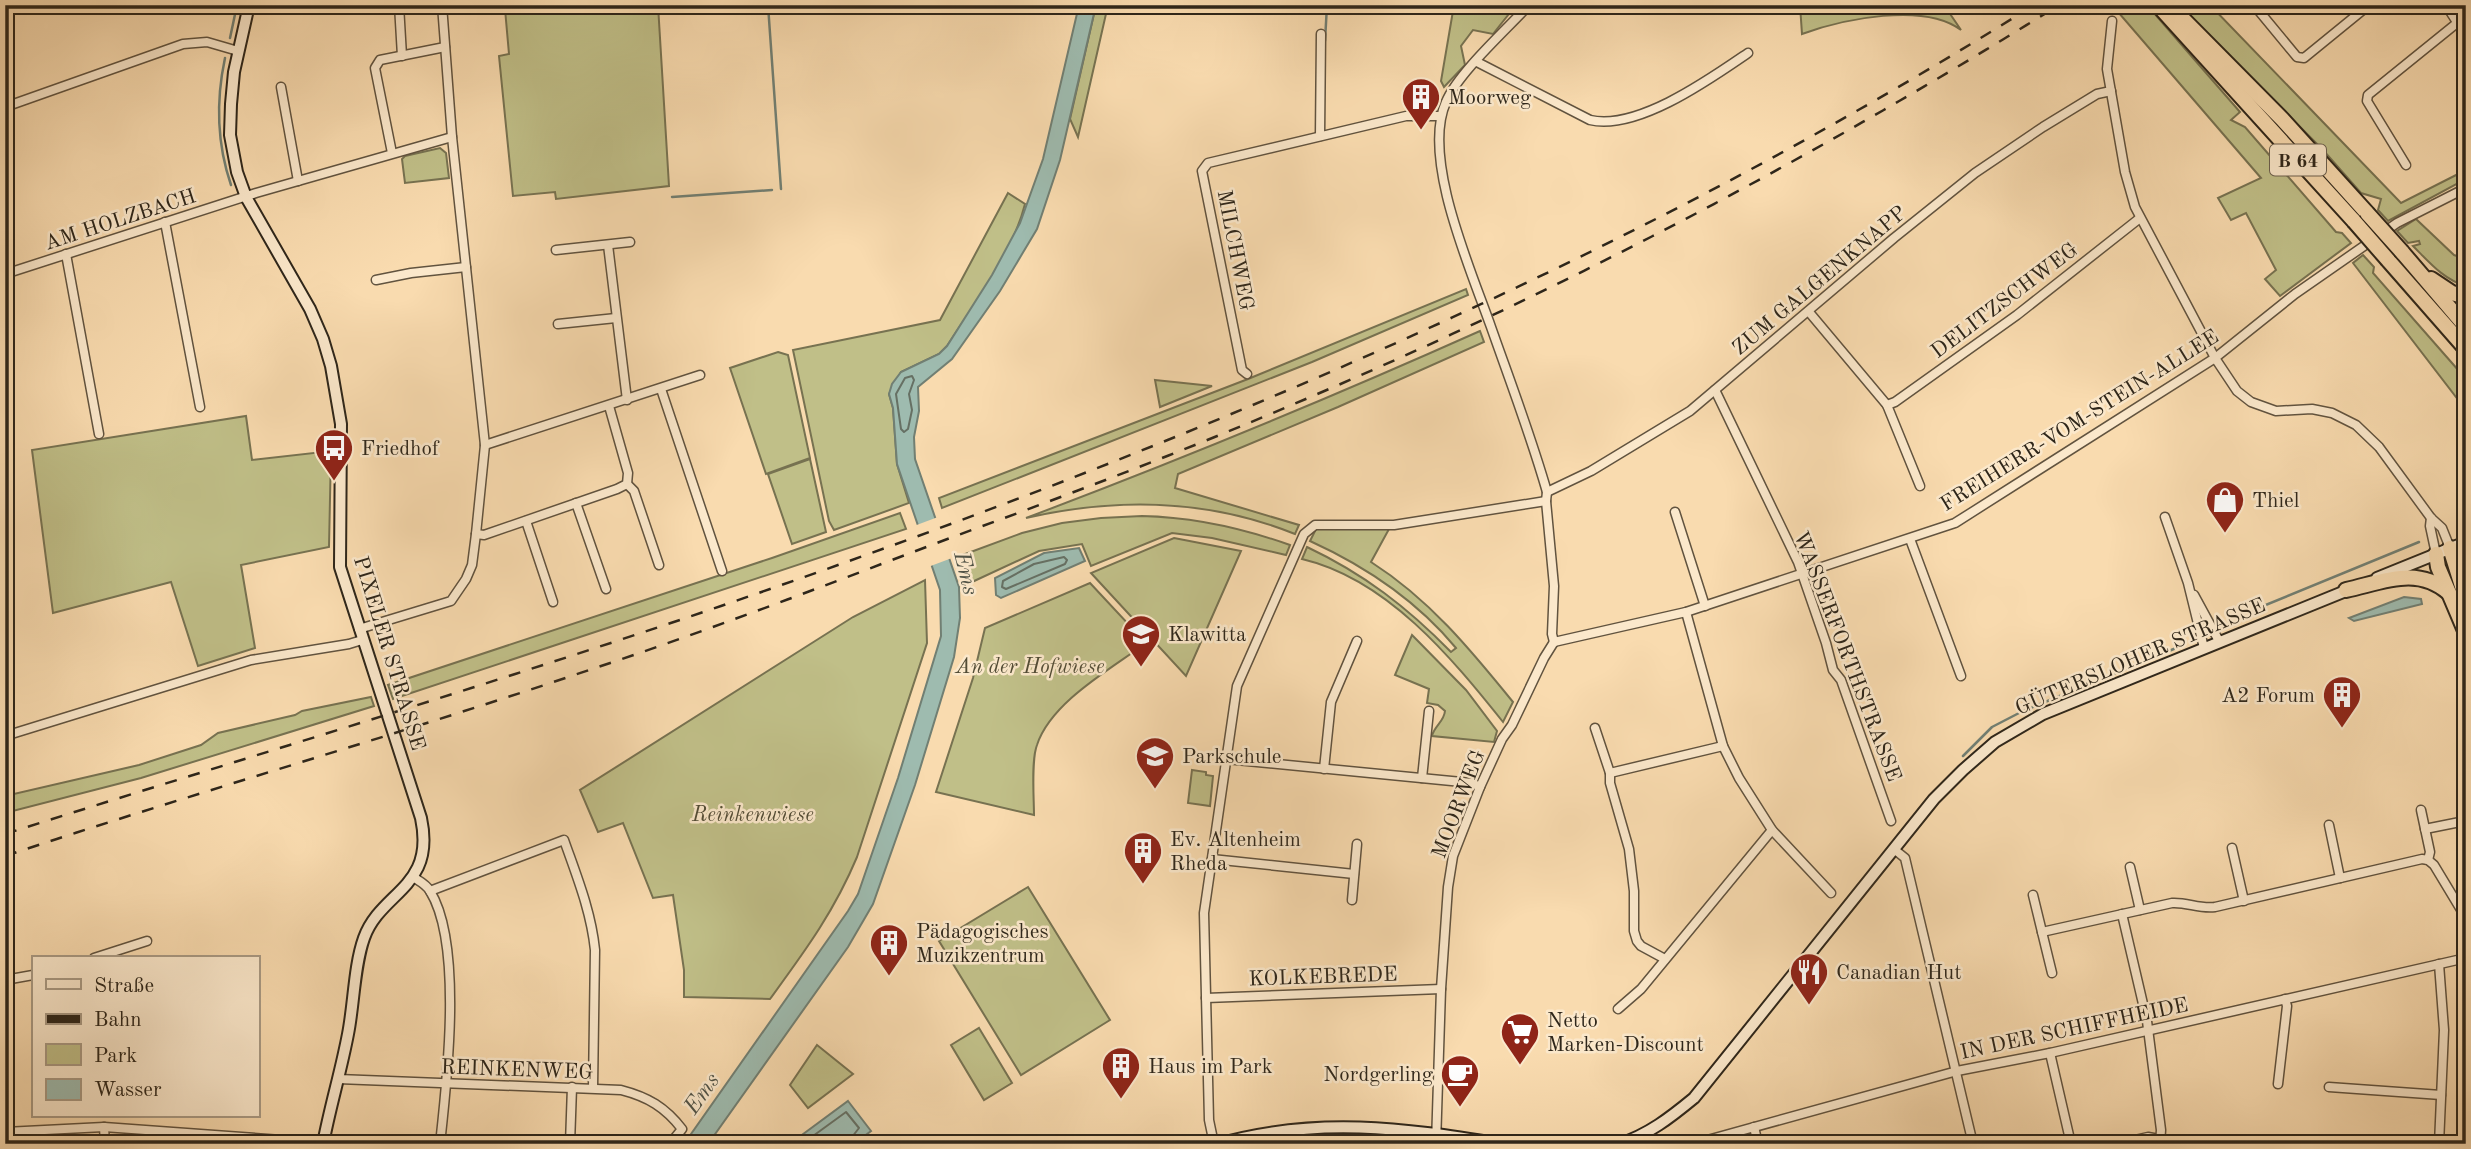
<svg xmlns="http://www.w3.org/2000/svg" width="2471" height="1149" font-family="'Old Standard TT',serif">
  <rect width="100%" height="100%" fill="#f9dbaf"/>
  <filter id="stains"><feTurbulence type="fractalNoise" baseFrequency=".00286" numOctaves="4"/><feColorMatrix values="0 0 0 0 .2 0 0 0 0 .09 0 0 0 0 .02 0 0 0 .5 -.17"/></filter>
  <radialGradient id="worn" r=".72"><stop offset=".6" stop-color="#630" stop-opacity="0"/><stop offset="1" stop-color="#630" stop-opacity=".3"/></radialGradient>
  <g fill="#c0bf88" stroke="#777251" stroke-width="2">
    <path d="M518,5H551L552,10L608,9L612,5H658L669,186L556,199L555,192L513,196L499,56L509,54L505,9L518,8Z"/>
    <path d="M1096,5H1108L1078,137L1070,119Z"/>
    <path d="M1454,5H1516L1493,34L1473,30L1461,46L1465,65L1444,87L1441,81Z"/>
    <path d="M1800,5H1944L1961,30C1924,2 1843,19 1802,34Z"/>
    <path d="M2112,5H2147L2240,112L2231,120L2245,127L2336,232L2342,233L2351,243L2280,296L2265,279L2276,270L2246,213L2231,220L2218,198L2261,178Z"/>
    <path d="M2179,5H2210L2401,203L2466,170V179L2388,221L2378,210L2381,199L2361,193L2323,150Z"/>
    <path d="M440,148L446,153L449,178L405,183L402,159L405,156Z"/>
    <path d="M1008,193L1025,204C1012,255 975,302 947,346L939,354L901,372L889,394L893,408L897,464L909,503L834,530L829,521L793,350L940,320Z"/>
    <path d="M2416,219L2454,255L2466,259V286C2444,280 2429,262 2413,246L2420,244L2419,241L2408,243L2397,231Z"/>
    <path d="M2363,255L2374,267L2373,273L2466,379V410L2353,263Z"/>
    <path d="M1466,289L1468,295L1312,362L942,508L939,498L1248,379Z"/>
    <path d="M1480,331L1484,342L1338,407L1178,474L1175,488L1299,525L1295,534C1208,499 1117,497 1026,518C1180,460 1330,398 1480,331Z"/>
    <path d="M778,352L788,355L810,458L766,474L730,368Z"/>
    <path d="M1155,380L1212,386L1160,407Z"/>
    <path d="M246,416L252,460L331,451L329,547L241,565L255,648L198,666L171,582L53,613L32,450Z"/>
    <path d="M810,459L826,532L792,544L768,474Z"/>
    <path d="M900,513L906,529L393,699L388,685L772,558Z"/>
    <path d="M1142,516C1193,517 1242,528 1290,545L1286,555L1212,538L1172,533L1091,566L1082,544L1039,551L972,582C969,573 962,565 960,556L1022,533L1062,523L1101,518Z"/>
    <path d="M1316,529H1389L1371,562C1429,599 1470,649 1513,702L1503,722C1451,657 1387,579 1302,559L1307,547C1364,574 1407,607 1451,652L1456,648C1417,601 1365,566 1310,541Z"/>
    <path d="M1174,538L1241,551L1186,676L1091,573Z"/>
    <path d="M925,580L927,643L857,857C834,912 805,951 770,999L684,997V970L673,895L653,898L623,823L598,832L580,790L853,617Z"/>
    <path d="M1090,583L1146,643C1111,669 1051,702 1037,745C1031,760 1034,798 1034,815L936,792L973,678L985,628Z"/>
    <path d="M1412,635L1466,690L1497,731L1494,742L1432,736C1434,726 1444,722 1445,711L1438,705L1427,703L1429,689L1395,675Z"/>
    <path d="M371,697L374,706L141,778L5,813V796L139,765L201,745L218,733L295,715L302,711Z"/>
    <path d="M1192,770L1206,772V775L1213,776L1210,806L1188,803Z"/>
    <path d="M1028,887L1110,1020L1021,1075L939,941Z"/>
    <path d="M979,1028L1012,1083L984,1100L951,1045Z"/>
    <path d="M817,1045L853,1074L808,1108L790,1085Z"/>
  </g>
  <g fill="#9ebbaf" stroke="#717f73" stroke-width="2">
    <path d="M1079,5H1096L1060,160L1037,229L1000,291L952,359L918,387L919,411L914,437L915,459L959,587L960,618L954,657L915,785L873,904L848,947L708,1144H684L848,911L858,894L898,778L941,636L940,590L897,464L893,408L889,394L892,384L901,372L939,354L947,346L992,275L1020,223L1043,159Z"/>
    <path d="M1079,548L1085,561L1001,598L996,595L995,578L1044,553Z"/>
    <path d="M2404,597L2421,599L2422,604L2354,621L2349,618Z"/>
    <path d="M848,1101L871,1131L854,1144L791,1143Z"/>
  </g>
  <path fill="#f9dbaf" d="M938,517L952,558L928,567L914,526Z"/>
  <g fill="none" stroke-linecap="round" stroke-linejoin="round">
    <g stroke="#667064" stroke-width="2">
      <path d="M912,376L914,380L909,394L912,410L908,429L904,432L901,429L896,394L905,378Z"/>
      <path d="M1064,557L1067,560L1065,564L1006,589L1002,587L1003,581L1034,564Z"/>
      <path d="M802,1144L846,1112L859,1128L852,1137L850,1144"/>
    </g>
    <g stroke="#717f73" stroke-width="2.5">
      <path d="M768,5L781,189"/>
      <path d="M230,38L237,5"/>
      <path d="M1325,41L1327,5"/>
      <path d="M225,58C216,100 217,144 231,185"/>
      <path d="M672,197L772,190"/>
      <path d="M2458,526L2466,522"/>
      <path d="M2251,611L2419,542"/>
      <path d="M1963,756L1992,727L2021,712L2181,646"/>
    </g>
    <g stroke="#61533f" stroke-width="11">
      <g id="street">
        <path d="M399,5L402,56"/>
        <path d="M1529,5C1506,30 1458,73 1446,102C1421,158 1471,270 1491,327C1510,381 1531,436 1547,492L1546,501L1554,586L1552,634L1554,642"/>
        <path d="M2254,5L2297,57L2304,58L2369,5"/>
        <path d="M2446,5L2466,36"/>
        <path d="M2112,21L2107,69L2125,172L2135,207L2215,358L2237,391L2251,402L2276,411L2312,409L2332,413L2356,425L2379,447L2431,518L2442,528L2450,548"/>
        <path d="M1477,62L1590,120C1637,131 1710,79 1748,53"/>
        <path d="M281,87L298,181"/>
        <path d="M5,107L183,44L207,42L238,51"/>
        <path d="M1320,136L1321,34"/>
        <path d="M392,153L375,68L380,60L445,47"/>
        <path d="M2406,165L2367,101L2368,95L2457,23"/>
        <path d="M165,222L200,407"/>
        <path d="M608,245L627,400"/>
        <path d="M556,250L630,242"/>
        <path d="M66,254L99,434"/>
        <path d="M5,274L256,193L452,137"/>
        <path d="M376,280L411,273L466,267"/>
        <path d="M1809,312L1887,405L1920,486"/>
        <path d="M558,324L616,318"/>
        <path d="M1247,374L1242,370L1202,171L1208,163L1406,116H1441"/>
        <path d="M661,389L722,571"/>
        <path d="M1715,390L1798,562L1826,643L1833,670L1841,680L1891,821"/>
        <path d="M1887,405L1895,402L2017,315L2140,218"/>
        <path d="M485,445L700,375"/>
        <path d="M627,484L634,491L659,565"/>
        <path d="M1547,492L1591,471L1690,411L1894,238L1975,173L2043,127L2097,94L2111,91"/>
        <path d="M576,503L606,589"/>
        <path d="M1675,512L1705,606"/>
        <path d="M2165,517L2188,583L2204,648"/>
        <path d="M2431,518L2430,526L2436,554"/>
        <path d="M526,521L553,602"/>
        <path d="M476,534L484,535L617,489L627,484L628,473L609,406"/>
        <path d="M1910,539L1961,676"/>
        <path d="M2194,595L2219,641"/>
        <path d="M1686,612L1723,746L1739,778L1772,830L1831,893"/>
        <path d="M359,629L451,601L466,579L472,565L476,534L485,445L452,137L442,5"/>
        <path d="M1554,642L1686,612L1955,523L2215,358L2295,294L2397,223L2466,188"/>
        <path d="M1595,728L1610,773V783L1629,849L1634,891V931L1637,941L1641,946L1665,959"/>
        <path d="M5,736L251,660L349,644L362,640"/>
        <path d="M1226,759L1472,783L1480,787"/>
        <path d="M1324,769L1331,702L1357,641"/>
        <path d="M1610,773L1723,746"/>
        <path d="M1422,778L1429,711"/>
        <path d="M2421,810L2430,852L2428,860"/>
        <path d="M2329,825L2340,878"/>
        <path d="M2425,829L2460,822"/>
        <path d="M2232,848L2244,901"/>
        <path d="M1895,850L1905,858L1973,1144"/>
        <path d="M1212,859L1354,874"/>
        <path d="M2130,867L2140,910"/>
        <path d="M413,877C419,881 426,884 430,891C463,944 447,1081 440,1144"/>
        <path d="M430,891L564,840C577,877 591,911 595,950L593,1088"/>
        <path d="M2033,895L2052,973"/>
        <path d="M1352,900L1357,844"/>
        <path d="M2122,914L2147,1021L2161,1130L2160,1144"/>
        <path d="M2042,932L2172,903C2187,902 2199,909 2215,907L2422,859L2428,860L2434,865L2466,918"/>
        <path d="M94,958L147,941"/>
        <path d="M5,980L33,975"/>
        <path d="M1206,998L1441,989"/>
        <path d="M1618,1009L1641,989L1772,830"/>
        <path d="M2050,1053L2071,1144"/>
        <path d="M338,1079L621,1090C648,1097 665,1107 682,1129L670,1144"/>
        <path d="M2278,1084L2287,1006L2285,999"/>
        <path d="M2329,1087L2441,1095"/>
        <path d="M104,1127L105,1144"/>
        <path d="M1754,1127L1758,1144"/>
        <path d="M5,1132L104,1127L323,1143"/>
        <path d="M570,1144L572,1087"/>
        <path d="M1214,1144L1209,1120L1204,913L1237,686L1304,534L1315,525H1394L1546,501"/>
        <path d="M1436,1144L1441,989L1448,887L1453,856L1480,787L1502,739L1512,725L1544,658L1554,642"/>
        <path d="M1693,1144L1957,1071L2050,1053L2466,958"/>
        <path d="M2117,1144L2148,1137L2159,1139"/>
        <path d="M2439,1144L2444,1030L2439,964"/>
      </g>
    </g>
    <g stroke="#2e261a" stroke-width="14">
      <g id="secondary">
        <path d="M249,5L234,72L231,104L230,135L237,172L246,197L310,309L323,339L331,366L341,424L340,567L421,818C436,888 381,891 364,938C354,966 354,1004 348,1034C341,1071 330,1107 323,1144"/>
        <path d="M2377,578L2466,542"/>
        <path d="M1218,1144C1319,1116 1401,1128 1502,1144"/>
        <path d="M1619,1144C1648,1135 1671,1117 1694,1098L1934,799L1963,770L1995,742L2043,714L2353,588"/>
      </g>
    </g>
    <g stroke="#2e261a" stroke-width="18">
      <g id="highway">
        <path d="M2158,5L2354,221"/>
        <path d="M2182,18L2282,119L2367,213"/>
        <path d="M2402,252L2466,327"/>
        <path d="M2388,260L2466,349"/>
        <path d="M2431,279L2452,293L2466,297"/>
        <path d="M2450,548L2466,599"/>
        <path d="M2436,554L2438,567L2466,633"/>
        <path d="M2346,590C2383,582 2417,565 2449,593"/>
      </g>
    </g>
    <use href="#street" stroke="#fbe8cb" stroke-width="8"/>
    <use href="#secondary" stroke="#fbe8cb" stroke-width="10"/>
    <use href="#highway" stroke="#f9dbaf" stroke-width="14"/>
    <g stroke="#2e261a" stroke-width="2.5" stroke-dasharray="12 12" stroke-linecap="butt">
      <path d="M5,834C244,758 484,687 721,606C1180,448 1622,264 2034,5"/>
      <path d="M5,856C200,791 398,735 592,669C713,629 831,583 950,538C1073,493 1195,447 1315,395C1573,285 1821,153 2059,5"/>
    </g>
    <g stroke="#2e261a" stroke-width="18" stroke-linecap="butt">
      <g id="highway-bridge">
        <path d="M2367,213L2402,252"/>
        <path d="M2354,221L2388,260"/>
      </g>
    </g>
    <use href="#highway-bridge" stroke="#f9dbaf" stroke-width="14"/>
  </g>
  <defs>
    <g id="building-pin" transform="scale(2.0125)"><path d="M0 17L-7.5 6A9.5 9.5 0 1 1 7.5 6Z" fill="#8f2418" stroke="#fbe8cb"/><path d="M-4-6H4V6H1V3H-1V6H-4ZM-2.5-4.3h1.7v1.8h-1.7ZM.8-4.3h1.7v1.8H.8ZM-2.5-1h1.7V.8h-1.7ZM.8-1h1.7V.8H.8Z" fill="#fff"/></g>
    <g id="bus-pin" transform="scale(2.0125)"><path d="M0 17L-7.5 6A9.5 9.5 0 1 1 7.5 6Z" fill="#8f2418" stroke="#fbe8cb"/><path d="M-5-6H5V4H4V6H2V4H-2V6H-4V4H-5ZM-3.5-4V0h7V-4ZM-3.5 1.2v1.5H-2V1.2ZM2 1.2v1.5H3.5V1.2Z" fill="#fff"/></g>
    <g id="shop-pin" transform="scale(2.0125)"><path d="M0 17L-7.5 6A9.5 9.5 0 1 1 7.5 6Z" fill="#8f2418" stroke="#fbe8cb"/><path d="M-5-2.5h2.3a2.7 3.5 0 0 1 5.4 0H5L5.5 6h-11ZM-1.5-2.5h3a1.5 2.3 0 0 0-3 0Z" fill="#fff"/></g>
    <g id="school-pin" transform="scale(2.0125)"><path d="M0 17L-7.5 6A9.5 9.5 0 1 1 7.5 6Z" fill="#8f2418" stroke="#fbe8cb"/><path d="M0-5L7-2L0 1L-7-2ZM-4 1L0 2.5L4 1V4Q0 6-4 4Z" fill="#fff"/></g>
    <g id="restaurant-pin" transform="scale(2.0125)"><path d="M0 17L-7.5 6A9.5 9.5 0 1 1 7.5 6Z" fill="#8f2418" stroke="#fbe8cb"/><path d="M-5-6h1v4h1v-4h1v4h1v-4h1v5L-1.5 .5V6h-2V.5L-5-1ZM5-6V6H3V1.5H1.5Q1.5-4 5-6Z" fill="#fff"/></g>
    <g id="supermarket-pin" transform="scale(2.0125)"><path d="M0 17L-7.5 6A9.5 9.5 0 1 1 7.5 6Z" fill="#8f2418" stroke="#fbe8cb"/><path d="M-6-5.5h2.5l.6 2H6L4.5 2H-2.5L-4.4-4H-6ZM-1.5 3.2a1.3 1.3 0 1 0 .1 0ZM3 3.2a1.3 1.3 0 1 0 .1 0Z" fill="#fff"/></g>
    <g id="cafe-pin" transform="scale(2.0125)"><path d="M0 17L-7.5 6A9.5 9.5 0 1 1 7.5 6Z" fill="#8f2418" stroke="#fbe8cb"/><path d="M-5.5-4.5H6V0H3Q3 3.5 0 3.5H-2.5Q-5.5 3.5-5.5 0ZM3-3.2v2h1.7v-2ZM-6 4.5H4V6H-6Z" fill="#fff"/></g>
  </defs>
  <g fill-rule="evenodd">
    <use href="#building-pin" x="1421" y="97"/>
    <use href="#bus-pin" x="334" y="448"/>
    <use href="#shop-pin" x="2225" y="500"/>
    <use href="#school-pin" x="1141" y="634"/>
    <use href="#building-pin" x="2342" y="695"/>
    <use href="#school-pin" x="1155" y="756"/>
    <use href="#building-pin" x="1143" y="851"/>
    <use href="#building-pin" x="889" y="943"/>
    <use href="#restaurant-pin" x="1809" y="972"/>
    <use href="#supermarket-pin" x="1520" y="1032"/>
    <use href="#building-pin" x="1121" y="1066"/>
    <use href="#cafe-pin" x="1460" y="1074"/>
  </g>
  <g text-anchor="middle" stroke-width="5" stroke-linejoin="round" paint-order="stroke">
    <rect fill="#fbe8cb" stroke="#6c604f" stroke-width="2" x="2270" y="144.5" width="56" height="31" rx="5"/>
    <g font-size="19" font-weight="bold" fill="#2e261a">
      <text x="2298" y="167">B 64</text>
    </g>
    <g font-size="21" fill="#2e261a" stroke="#fbe8cb" text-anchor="start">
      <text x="1448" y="104">Moorweg</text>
      <text x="361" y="455">Friedhof</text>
      <text x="2252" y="507">Thiel</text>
      <text x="1168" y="641">Klawitta</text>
      <text x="2315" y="702" text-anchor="end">A2 Forum</text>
      <text x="1182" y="763">Parkschule</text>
      <text x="1170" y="846">Ev. Altenheim<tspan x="1170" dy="24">Rheda</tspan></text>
      <text x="916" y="938">Pädagogisches<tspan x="916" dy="24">Muzikzentrum</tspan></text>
      <text x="1836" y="979">Canadian Hut</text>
      <text x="1547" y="1027">Netto<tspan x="1547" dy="24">Marken-Discount</tspan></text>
      <text x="1148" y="1073">Haus im Park</text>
      <text x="1433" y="1081" text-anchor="end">Nordgerling</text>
    </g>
    <g font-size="21" fill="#2e261a" stroke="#fbe8cb">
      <text transform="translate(120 219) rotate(-18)" y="7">AM HOLZBACH</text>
      <text transform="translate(1236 250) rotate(79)" y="7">MILCHWEG</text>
      <text transform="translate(1819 280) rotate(-40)" y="7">ZUM GALGENKNAPP</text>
      <text transform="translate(2004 300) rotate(-37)" y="7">DELITZSCHWEG</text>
      <text transform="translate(2079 420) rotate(-32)" y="7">FREIHERR-VOM-STEIN-ALLEE</text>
      <text transform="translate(390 653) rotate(73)" y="7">PIXELER STRASSE</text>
      <text transform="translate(1848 656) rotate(69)" y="7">WASSERFORTHSTRASSE</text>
      <text transform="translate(2140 656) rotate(-23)" y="7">GÜTERSLOHER STRASSE</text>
      <text transform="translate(1458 804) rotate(-69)" y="7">MOORWEG</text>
      <text transform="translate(1323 976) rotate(-2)" y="7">KOLKEBREDE</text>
      <text transform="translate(2074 1028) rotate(-12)" y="7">IN DER SCHIFFHEIDE</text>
      <text transform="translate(517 1069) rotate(2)" y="7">REINKENWEG</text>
    </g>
    <g font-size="21" font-style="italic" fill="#524c36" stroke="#fbe8cb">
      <text x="1030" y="673">An der Hofwiese</text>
      <text x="753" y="821">Reinkenwiese</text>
    </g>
    <g font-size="23" font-style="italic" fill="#505347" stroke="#fbe8cb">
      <text transform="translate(967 573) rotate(76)" y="8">Ems</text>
      <text transform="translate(701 1093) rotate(-55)" y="8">Ems</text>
    </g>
  </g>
  <rect width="2471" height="1149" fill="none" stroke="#f9dbaf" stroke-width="28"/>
  <rect x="7" y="7" width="2457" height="1135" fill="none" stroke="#2e261a" stroke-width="3.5"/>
  <rect x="14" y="14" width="2443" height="1121" fill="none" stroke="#2e261a" stroke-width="2"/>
  <rect x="32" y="956" width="228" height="161" fill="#fbe8cb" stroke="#a99a84" stroke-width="2"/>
  <rect x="46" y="979" width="35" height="10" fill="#fbe8cb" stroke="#a99a84" stroke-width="2"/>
  <text x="94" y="992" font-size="21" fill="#2e261a">Straße</text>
  <rect x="46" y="1014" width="35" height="10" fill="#2e261a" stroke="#a99a84" stroke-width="2"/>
  <text x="94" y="1026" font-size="21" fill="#2e261a">Bahn</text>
  <rect x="46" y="1044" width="35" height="21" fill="#c0bf88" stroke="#a99a84" stroke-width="2"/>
  <text x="94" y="1062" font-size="21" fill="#2e261a">Park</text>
  <rect x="46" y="1079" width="35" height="21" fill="#9ebbaf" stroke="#a99a84" stroke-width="2"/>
  <text x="94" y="1096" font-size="21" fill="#2e261a">Wasser</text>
  <rect width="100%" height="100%" filter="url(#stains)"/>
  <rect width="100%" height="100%" fill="url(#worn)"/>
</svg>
